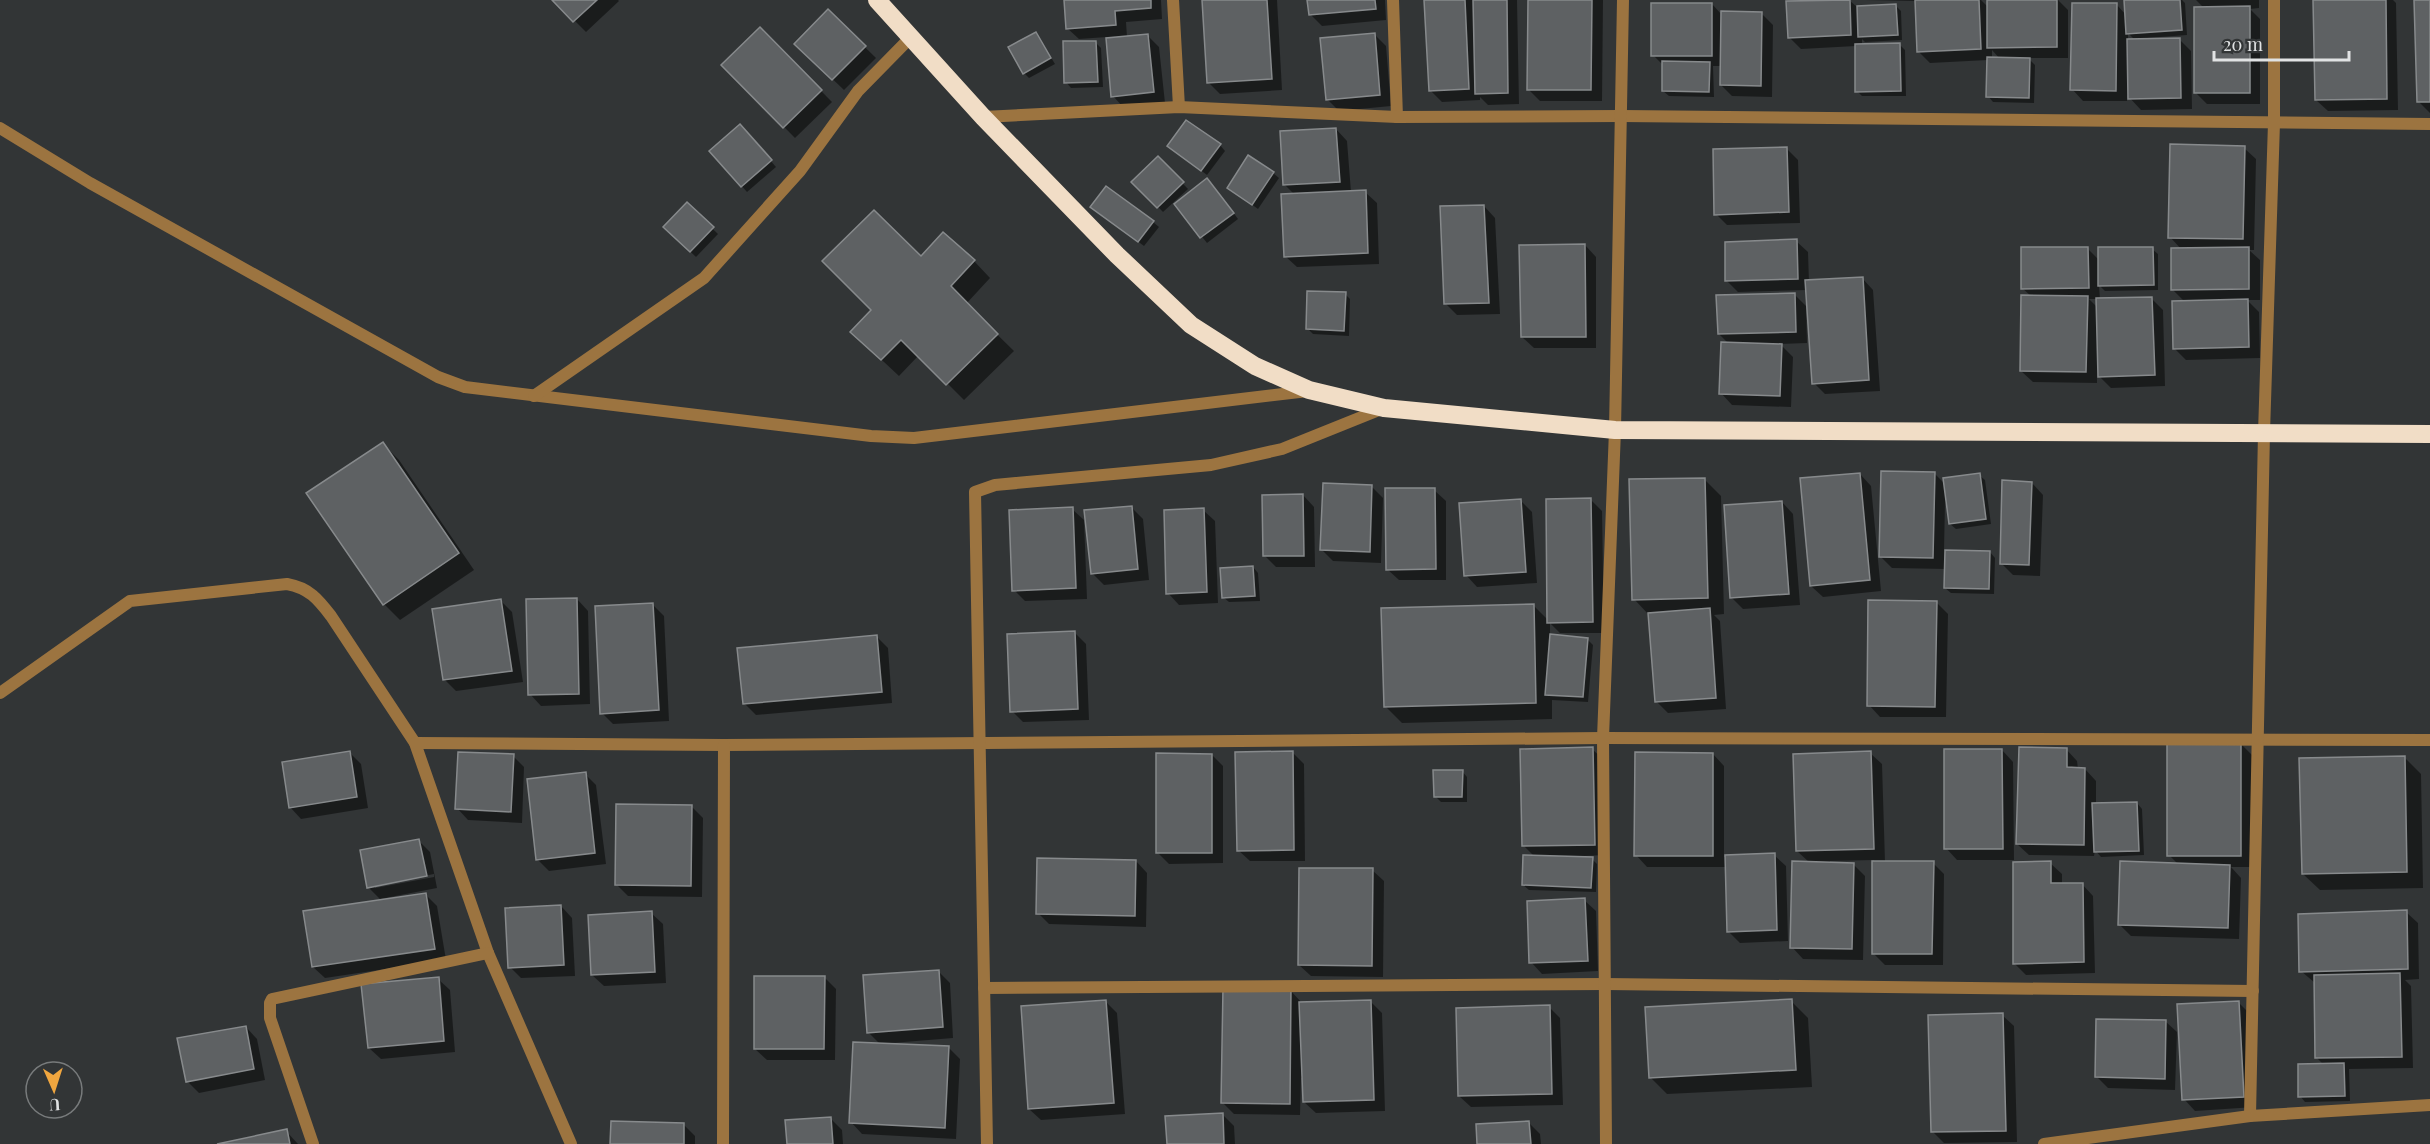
<svg xmlns="http://www.w3.org/2000/svg" width="2430" height="1144" font-family="'Playfair Display',serif">
  <rect width="100%" height="100%" fill="#323536"/>
  <g fill="#0007" fill-rule="evenodd">
    <path d="M554,0H618L619,1L586,32Z"/>
    <path d="M1065,0H1161L1162,19L1126,22L1127,37L1148,36L1159,47L1165,103L1124,108L1113,96L1107,37L1079,39L1067,28Z"/>
    <path d="M1203,0H1277L1282,90L1220,94L1208,82Z"/>
    <path d="M1309,0H1385L1386,20L1322,26L1310,14Z"/>
    <path d="M1426,0H1517L1519,104L1488,105L1480,97V100L1442,102L1431,91Z"/>
    <path d="M1529,0H1603L1602,101H1540L1528,89Z"/>
    <path d="M1849,0L1857,7L1895,5L1901,11L1902,40L1865,42L1862,39V46L1900,45L1905,50L1906,96H1862L1857,91L1856,46L1801,49L1789,37L1788,3Z"/>
    <path d="M1865,0H1981L1988,7V0H2058L2068,10V58H2028L2035,65L2034,103L1993,102L1988,96V60L1930,63L1919,52L1916,1ZM1992,50L2000,59H1992Z"/>
    <path d="M2137,0H2182L2185,3L2187,35L2147,38L2148,40H2180L2191,51L2192,109L2141,110L2127,95V101H2083L2072,89L2117,5L2126,15ZM2128,33L2135,40H2128Z"/>
    <path d="M2196,0H2259V8L2250,9L2260,19V104H2207L2196,93L2204,8Z"/>
    <path d="M2315,0H2393L2396,3L2398,110L2328,111L2316,100Z"/>
    <path d="M2415,0H2430V113L2418,101Z"/>
    <path d="M1712,4L1722,15L1761,13L1773,25L1772,97L1732,96L1721,85V66H1713L1714,97L1669,96L1663,91L1664,66L1653,55Z"/>
    <path d="M828,11L876,58L844,90L796,44Z"/>
    <path d="M760,29L832,102L795,138L723,65Z"/>
    <path d="M1036,33L1055,64L1029,78L1024,73Z"/>
    <path d="M1374,34L1386,46L1391,106L1339,111L1327,99Z"/>
    <path d="M1095,42L1101,48L1103,87L1071,88L1066,82Z"/>
    <path d="M1336,129L1347,141L1351,192H1365L1377,203L1379,264L1297,267L1285,256L1295,195L1285,185Z"/>
    <path d="M745,131L776,167L747,192L711,151Z"/>
    <path d="M1220,145L1225,151L1207,175L1169,146Z"/>
    <path d="M1786,148L1798,160L1800,223L1727,225L1716,214Z"/>
    <path d="M2244,148L2256,159L2254,250H2249L2260,260V300H2247L2259,312L2260,358L2186,360L2174,348L2185,302L2173,290L2182,250L2170,237Z"/>
    <path d="M1158,158L1188,189L1163,212L1134,182Z"/>
    <path d="M1273,173L1279,178L1258,209L1229,188Z"/>
    <path d="M1213,185L1238,219L1207,243L1176,204Z"/>
    <path d="M687,204L718,234L696,257L665,227Z"/>
    <path d="M1484,206L1495,218L1500,314L1457,315L1446,304Z"/>
    <path d="M1092,207L1153,222L1159,227L1144,246Z"/>
    <path d="M1796,241L1808,252L1809,282L1862,278L1873,290L1880,391L1825,394L1814,383L1807,290L1738,292L1727,281Z"/>
    <path d="M1585,245L1596,257V348H1534L1522,337Z"/>
    <path d="M2087,248L2099,260L2152,249L2158,254V290L2105,291L2099,285L2100,300L2151,298L2163,310L2165,386L2111,388L2097,374V383L2033,382L2021,371L2031,296L2022,288ZM2089,299H2098V308Z"/>
    <path d="M921,258L974,261L990,278L966,304L1014,351L964,400L919,355L899,376L869,348L873,310Z"/>
    <path d="M1345,294L1350,299L1349,336L1313,334L1307,328Z"/>
    <path d="M1794,294L1806,306L1807,343L1780,344L1793,357L1791,407L1732,405L1721,393L1729,344L1719,334Z"/>
    <path d="M383,444L399,460L474,570L400,620L384,604Z"/>
    <path d="M1934,473L1945,484L1979,475L1985,480L1991,524L1956,529L1950,524L1945,502L1944,551L1990,552L1995,558L1994,594L1951,593L1945,588L1946,569L1892,568L1881,557Z"/>
    <path d="M1860,474L1871,486L1881,591L1823,597L1811,586Z"/>
    <path d="M1704,479L1721,496L1724,614L1714,615L1720,621L1726,709L1668,713L1656,701L1649,615L1634,599Z"/>
    <path d="M2032,483L2043,495L2040,576L2013,575L2002,564Z"/>
    <path d="M1371,486L1383,498L1381,563L1333,561L1322,550Z"/>
    <path d="M1434,490L1446,501V580H1399L1387,569Z"/>
    <path d="M1303,495L1314,507L1315,567H1276L1265,556Z"/>
    <path d="M1590,499L1602,511L1604,633H1560L1550,623V636L1587,639L1593,645L1588,702L1552,700V719L1402,723L1385,706L1533,605L1549,621Z"/>
    <path d="M1520,500L1532,512L1537,583L1477,587L1466,575Z"/>
    <path d="M1782,502L1793,514L1800,605L1743,609L1731,597Z"/>
    <path d="M1131,507L1143,519L1149,580L1104,585L1092,573Z"/>
    <path d="M1072,509L1084,520L1087,599L1025,601L1014,590Z"/>
    <path d="M1203,510L1215,521L1218,603L1179,605L1168,593Z"/>
    <path d="M1253,567L1258,573L1260,601L1229,602L1223,597Z"/>
    <path d="M577,599L588,611L590,704L541,706L530,694Z"/>
    <path d="M500,600L512,612L523,682L456,691L445,680Z"/>
    <path d="M1936,602L1948,614L1946,717H1880L1869,705Z"/>
    <path d="M652,604L664,616L669,721L613,724L602,713Z"/>
    <path d="M1074,632L1086,644L1089,720L1023,722L1012,711Z"/>
    <path d="M877,637L888,648L892,703L756,715L744,703Z"/>
    <path d="M2240,743L2252,755V867H2231L2241,878L2239,939L2131,936L2120,925L2178,864L2169,855Z"/>
    <path d="M1592,749L1604,760L1606,855L1582,856V859H1592L1597,864L1596,892L1529,890L1523,885L1535,857L1523,845Z"/>
    <path d="M2066,749L2077,761L2078,769H2085L2096,781V805L2137,803L2142,809L2144,855L2101,857L2095,850L2094,856L2029,855L2017,844Z"/>
    <path d="M2002,750L2013,762L2014,860H1957L1946,848Z"/>
    <path d="M349,752L361,764L368,808L301,819L290,807Z"/>
    <path d="M1292,752L1304,764L1305,861H1250L1238,850Z"/>
    <path d="M1870,753L1882,764L1885,862L1933,863L1944,874L1943,965H1885L1873,953L1874,860L1830,861V864L1854,865L1865,876L1863,960L1803,959L1792,947L1810,863L1797,851Z"/>
    <path d="M1713,754L1724,766V857L1774,855L1786,866L1788,941L1740,943L1729,932L1727,867H1647L1636,855Z"/>
    <path d="M1212,755L1223,766V863L1169,864L1158,853Z"/>
    <path d="M513,756L524,767L522,823L468,820L457,808Z"/>
    <path d="M2404,757L2421,774L2423,888L2320,890L2303,874Z"/>
    <path d="M1462,771L1467,777V802H1441L1436,797Z"/>
    <path d="M585,774L596,785L606,864L549,871L538,860Z"/>
    <path d="M691,806L703,818L702,897L628,896L617,885Z"/>
    <path d="M418,840L430,852L437,888L380,899L368,887ZM434,874V877L375,888V885Z"/>
    <path d="M1136,861L1147,873L1146,927L1049,924L1038,913Z"/>
    <path d="M2050,863L2062,874V884H2082L2093,896L2095,973L2026,975L2014,963Z"/>
    <path d="M1372,870L1384,881L1383,977L1311,976L1299,965Z"/>
    <path d="M426,895L437,906L446,960L325,978L313,967Z"/>
    <path d="M1584,900L1596,911L1598,971L1542,974L1531,962Z"/>
    <path d="M561,906L572,918L575,976L521,978L510,967Z"/>
    <path d="M2406,912L2418,923L2419,979L2405,980L2411,986L2413,1068L2349,1069L2350,1101L2305,1102L2300,1096L2324,1065L2317,1058L2315,983L2301,971Z"/>
    <path d="M651,913L663,924L666,983L604,986L592,975Z"/>
    <path d="M938,971L950,983L953,1038L892,1043V1045L948,1047L960,1059L956,1139L862,1134L851,1122L880,1044L868,1032Z"/>
    <path d="M824,977L836,989L835,1060H767L755,1049Z"/>
    <path d="M438,979L450,990L455,1052L381,1059L369,1048Z"/>
    <path d="M1290,990L1302,1003L1370,1001L1382,1013L1385,1111L1316,1113L1304,1102L1303,1078H1301L1300,1115L1234,1114L1222,1102Z"/>
    <path d="M1791,1001L1808,1018L1812,1087L1667,1094L1650,1077Z"/>
    <path d="M1106,1002L1117,1013L1125,1114L1041,1120L1029,1109Z"/>
    <path d="M2238,1002L2250,1014L2255,1107L2195,1111L2184,1099Z"/>
    <path d="M1549,1007L1560,1018L1563,1105L1471,1107L1459,1096Z"/>
    <path d="M2002,1015L2014,1026L2017,1142L1944,1143L1933,1132Z"/>
    <path d="M2165,1021L2177,1032L2175,1090L2108,1088L2097,1077Z"/>
    <path d="M246,1027L257,1039L265,1080L199,1093L187,1081Z"/>
    <path d="M1222,1114L1234,1126L1235,1144H1168Z"/>
    <path d="M830,1118L842,1130L843,1144H789Z"/>
    <path d="M1529,1123L1540,1134L1541,1144H1478Z"/>
    <path d="M683,1124L695,1136V1144H612Z"/>
    <path d="M286,1131L298,1144H224Z"/>
  </g>
  <g fill="#5e6163" stroke="#878a8c" stroke-width="1.5">
    <path d="M552,0H597L573,22Z"/>
    <path d="M1064,0H1151V8L1115,11L1116,25L1066,29Z"/>
    <path d="M1202,0H1267L1272,79L1207,83Z"/>
    <path d="M1307,0H1375L1376,9L1309,15Z"/>
    <path d="M1424,0H1465L1469,89L1429,91Z"/>
    <path d="M1473,0H1507L1508,93L1475,94Z"/>
    <path d="M1528,0H1592L1591,90H1527Z"/>
    <path d="M1850,0L1851,35L1788,38L1786,1Z"/>
    <path d="M1915,0H1979L1981,49L1917,52Z"/>
    <path d="M1987,0H2057V47L1987,48Z"/>
    <path d="M2124,0H2180L2182,30L2126,34Z"/>
    <path d="M2313,0H2386L2387,99L2315,100Z"/>
    <path d="M2414,0H2430V102H2417Z"/>
    <rect x="1651" y="3" width="61" height="53"/>
    <path d="M2072,3H2117L2116,91L2070,90Z"/>
    <path d="M1896,4L1898,35L1858,37L1857,6Z"/>
    <path d="M2250,6V93H2194V7Z"/>
    <path d="M828,9L866,46L832,80L794,44Z"/>
    <path d="M1721,11L1762,12L1761,86L1720,85Z"/>
    <path d="M760,27L822,90L783,128L721,65Z"/>
    <path d="M1036,32L1051,58L1023,74L1008,47Z"/>
    <path d="M1375,33L1380,95L1326,100L1320,38Z"/>
    <path d="M1148,34L1154,92L1111,97L1106,38Z"/>
    <path d="M2180,38L2181,98L2128,99L2127,39Z"/>
    <path d="M1063,41H1096L1098,82L1064,83Z"/>
    <path d="M1900,43L1901,91L1855,92V44Z"/>
    <path d="M1987,57L2030,58L2029,98L1986,97Z"/>
    <path d="M1662,61L1710,62L1709,92L1662,91Z"/>
    <path d="M1186,120L1221,144L1201,171L1167,146Z"/>
    <path d="M740,124L772,160L741,187L709,151Z"/>
    <path d="M1336,128L1340,182L1283,185L1280,131Z"/>
    <path d="M2170,144L2245,146L2243,239L2168,238Z"/>
    <path d="M1787,147L1789,212L1714,215L1713,149Z"/>
    <path d="M1248,155L1274,172L1252,205L1227,188Z"/>
    <path d="M1158,156L1184,182L1157,208L1131,182Z"/>
    <path d="M1207,178L1234,213L1200,238L1174,204Z"/>
    <path d="M1106,186L1154,221L1138,242L1090,207Z"/>
    <path d="M1366,190L1368,253L1284,257L1281,194Z"/>
    <path d="M687,202L714,227L690,252L663,227Z"/>
    <path d="M1484,205L1489,303L1444,304L1440,206Z"/>
    <path d="M874,210L921,256L943,232L975,260L951,286L998,334L946,385L901,340L881,360L850,332L871,310L822,261Z"/>
    <path d="M1797,239L1798,279L1725,281V242Z"/>
    <path d="M1585,244L1586,337H1521L1519,245Z"/>
    <path d="M2021,247H2088L2089,288L2021,289Z"/>
    <path d="M2098,247H2153L2154,285L2098,286Z"/>
    <path d="M2249,247V289L2171,290V248Z"/>
    <path d="M1863,277L1869,380L1812,384L1805,280Z"/>
    <path d="M1307,291L1346,292L1344,331L1306,329Z"/>
    <path d="M1795,293L1796,332L1718,334L1716,295Z"/>
    <path d="M2021,295L2088,296L2086,372L2020,371Z"/>
    <path d="M2152,297L2155,375L2098,377L2096,298Z"/>
    <path d="M2248,299L2249,347L2173,349L2172,301Z"/>
    <path d="M1721,342L1782,344L1780,396L1719,394Z"/>
    <path d="M383,442L459,553L383,605L306,493Z"/>
    <path d="M1881,471L1935,472L1933,558L1879,557Z"/>
    <path d="M1860,473L1870,580L1810,586L1800,478Z"/>
    <path d="M1980,473L1986,519L1949,524L1943,478Z"/>
    <path d="M1705,478L1708,598L1632,600L1629,479Z"/>
    <path d="M2002,480L2032,482L2029,565L2000,564Z"/>
    <path d="M1323,483L1372,485L1370,552L1320,550Z"/>
    <path d="M1385,488H1435L1436,569L1386,570Z"/>
    <path d="M1303,494L1304,556H1263L1262,495Z"/>
    <path d="M1591,498L1593,622L1547,623L1546,499Z"/>
    <path d="M1521,499L1526,572L1464,576L1459,503Z"/>
    <path d="M1782,501L1789,594L1730,598L1724,505Z"/>
    <path d="M1132,506L1138,569L1091,574L1084,510Z"/>
    <path d="M1073,507L1076,588L1012,591L1009,510Z"/>
    <path d="M1204,508L1207,592L1166,594L1164,510Z"/>
    <path d="M1945,550L1990,551L1989,589L1944,588Z"/>
    <path d="M1253,566L1255,596L1222,598L1220,568Z"/>
    <path d="M577,598L579,694L528,695L526,599Z"/>
    <path d="M501,599L512,671L443,680L432,609Z"/>
    <path d="M1868,600L1937,601L1935,707L1867,706Z"/>
    <path d="M653,603L659,710L600,714L595,606Z"/>
    <path d="M1534,604L1536,703L1384,707L1381,608Z"/>
    <path d="M1710,608L1716,698L1655,702L1648,613Z"/>
    <path d="M1075,631L1078,709L1010,712L1007,634Z"/>
    <path d="M1550,634L1588,638L1583,697L1545,695Z"/>
    <path d="M877,635L882,692L743,704L737,648Z"/>
    <rect x="2167" y="742" width="74" height="114"/>
    <path d="M1593,747L1595,845L1522,846L1520,749Z"/>
    <path d="M2019,747L2067,748V767L2085,768L2084,845L2016,844Z"/>
    <path d="M1944,749H2002L2003,849H1944Z"/>
    <path d="M350,751L357,797L289,808L282,762Z"/>
    <path d="M1293,751L1294,850L1237,851L1235,752Z"/>
    <path d="M1871,751L1874,849L1796,851L1793,754Z"/>
    <path d="M458,752L514,754L511,812L455,809Z"/>
    <path d="M1635,752L1713,753V856H1634Z"/>
    <path d="M1156,753L1212,754V853H1156Z"/>
    <path d="M2405,756L2407,872L2302,874L2299,758Z"/>
    <path d="M1433,770H1463L1462,797H1434Z"/>
    <path d="M586,772L595,853L536,860L527,779Z"/>
    <path d="M2137,802L2139,851L2094,852L2092,803Z"/>
    <path d="M616,804L692,805L691,886L615,885Z"/>
    <path d="M419,839L427,876L367,888L360,850Z"/>
    <path d="M1775,853L1777,930L1727,932L1725,855Z"/>
    <path d="M1523,855L1593,857L1591,888L1522,885Z"/>
    <path d="M1037,858L1136,860L1135,916L1036,914Z"/>
    <path d="M1792,861L1854,863L1852,949L1790,948Z"/>
    <path d="M1872,861H1934L1932,954H1872Z"/>
    <path d="M2051,861V883H2083L2084,962L2013,964V862Z"/>
    <path d="M2120,861L2230,865L2228,928L2118,925Z"/>
    <path d="M1299,868H1373L1372,966L1298,965Z"/>
    <path d="M426,893L435,949L312,967L303,911Z"/>
    <path d="M1585,898L1588,961L1529,963L1527,901Z"/>
    <path d="M561,905L564,965L508,968L505,908Z"/>
    <path d="M2407,910L2408,969L2299,972L2298,914Z"/>
    <path d="M652,911L655,972L591,975L588,915Z"/>
    <path d="M939,970L943,1027L867,1033L863,975Z"/>
    <path d="M2400,973L2402,1057L2315,1058L2314,975Z"/>
    <path d="M754,976H825L824,1049H754Z"/>
    <path d="M439,977L444,1041L368,1048L361,984Z"/>
    <path d="M1223,987L1291,988L1290,1104L1221,1103Z"/>
    <path d="M1792,999L1796,1070L1649,1078L1645,1007Z"/>
    <path d="M1106,1000L1114,1103L1028,1109L1021,1006Z"/>
    <path d="M1371,1000L1374,1100L1303,1102L1299,1002Z"/>
    <path d="M2239,1001L2244,1097L2182,1100L2177,1004Z"/>
    <path d="M1550,1005L1552,1094L1458,1096L1456,1008Z"/>
    <path d="M2003,1013L2006,1131L1931,1132L1928,1015Z"/>
    <path d="M2096,1019L2166,1020L2165,1079L2095,1077Z"/>
    <path d="M246,1026L254,1069L186,1082L177,1038Z"/>
    <path d="M853,1042L949,1046L945,1128L849,1123Z"/>
    <path d="M2344,1063L2345,1096L2298,1097V1064Z"/>
    <path d="M1223,1113L1224,1144H1167L1165,1116Z"/>
    <path d="M831,1117L833,1144H787L785,1120Z"/>
    <path d="M611,1121L684,1123V1144H610Z"/>
    <path d="M1529,1121L1531,1144H1477L1476,1124Z"/>
    <path d="M287,1129L290,1144H217Z"/>
  </g>
  <g fill="none" stroke-linecap="round" stroke-linejoin="round">
    <g stroke="#9c7440" stroke-width="12">
      <path d="M0,128L90,183L438,377L465,387L871,436L914,438L1308,391"/>
      <path d="M534,396L704,278L800,171L858,91L910,38"/>
    </g>
    <g stroke="#9c7440" stroke-width="12">
      <path d="M1173,0L1179,107"/>
      <path d="M1393,0L1397,117"/>
      <path d="M983,117L1179,107L1397,117L1621,116L2430,124"/>
      <path d="M0,693L130,601L287,584C309,588 318,599 331,616L415,743L488,953L571,1144"/>
      <path d="M415,743L724,745L1603,738L2430,740"/>
      <path d="M984,988L1605,984L2253,991"/>
      <path d="M2250,1116L2264,433L2274,123V0"/>
      <path d="M313,1144L270,1018V1003L272,999L488,953"/>
      <path d="M723,1144L724,745"/>
      <path d="M987,1144L975,492L995,485L1211,465L1282,449L1384,408"/>
      <path d="M1606,1144L1603,738L1615,430L1623,0"/>
      <path d="M2044,1144L2250,1116L2430,1105"/>
    </g>
    <path stroke="#f1ddc6" stroke-width="18" d="M877,0L983,117L1117,255L1191,325L1255,366L1309,390L1384,408L1615,430L2430,434"/>
  </g>
  <g transform="translate(54 1090) rotate(177)"><circle r="28" fill="#323536" stroke="#787b7c" stroke-width="1.5"/>
  <path d="M0-4.5L10 22L0 15L-10 22Z" fill="#f0a63f"/>
  <text y="-9" font-size="16" font-weight="bold" text-anchor="middle" fill="#e1e3e4">U</text>
  </g>
  <path d="M2214 51v9h135v-9" fill="none" stroke="#e1e3e4" stroke-width="3"/>
  <text x="2223" y="51" font-size="18" fill="#e1e3e4" stroke="#323536" stroke-width="4.5" paint-order="stroke">20 m</text>
</svg>
